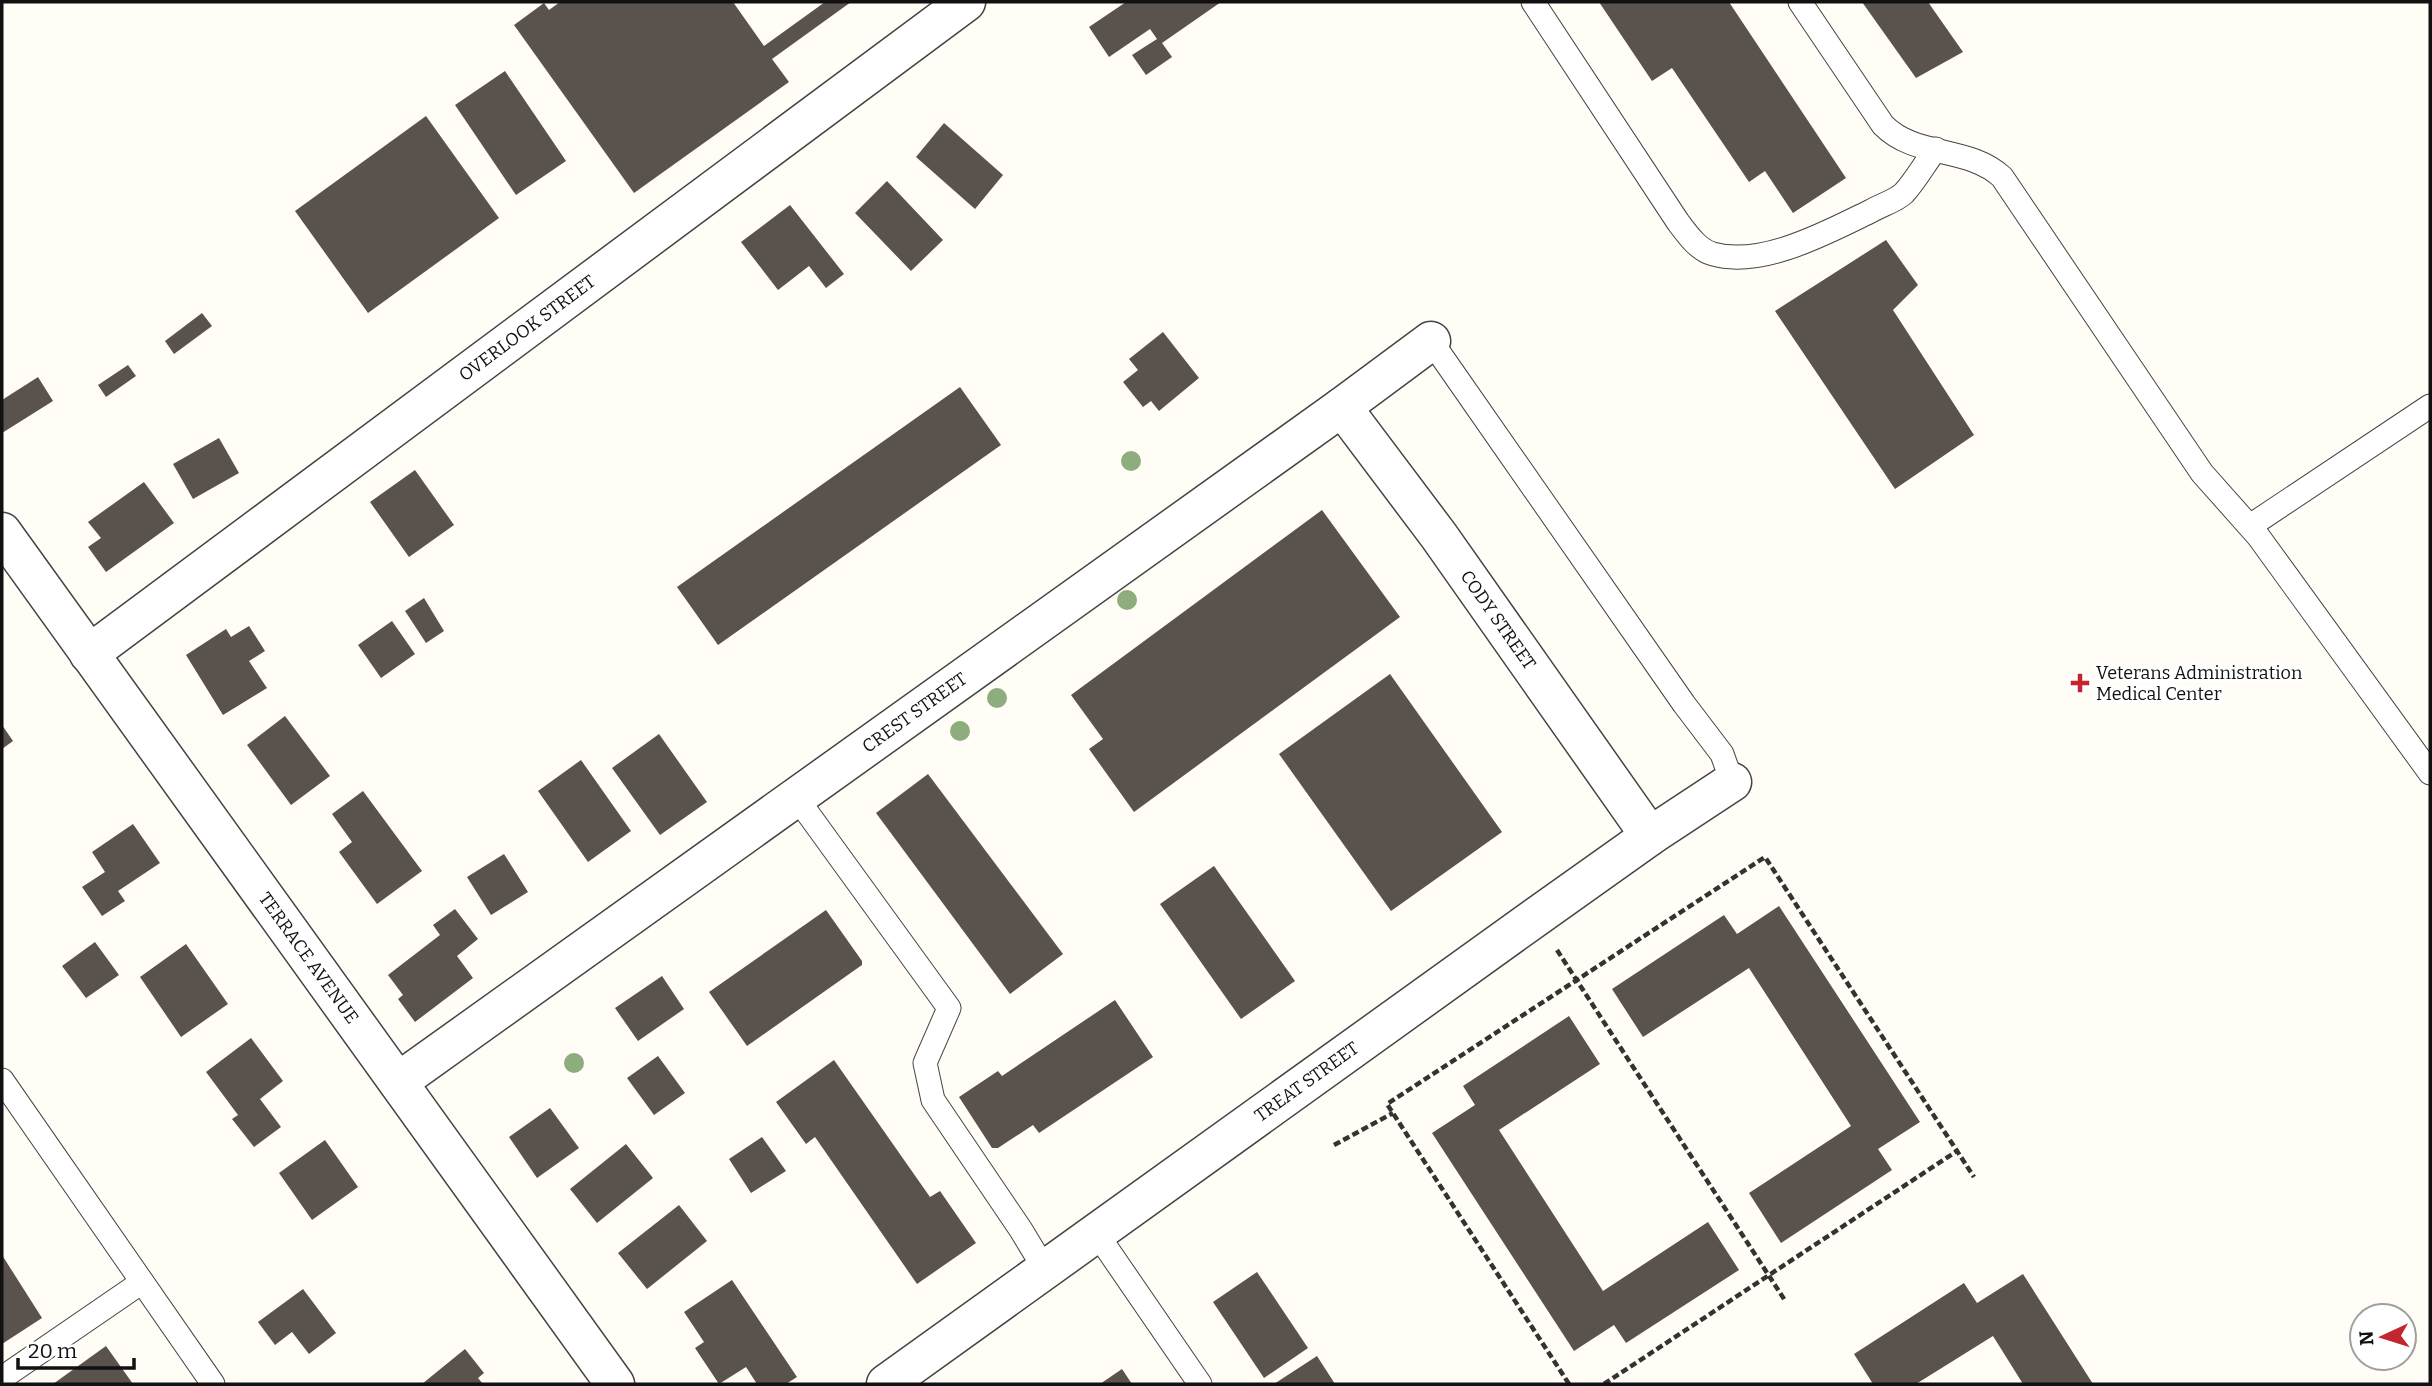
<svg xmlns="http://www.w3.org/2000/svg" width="2432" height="1386" font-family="Bitter,serif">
  <rect width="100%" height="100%" fill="#fffdf5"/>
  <g fill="#5a524d">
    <path d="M560,2H733L764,46L825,2H851L772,59L789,82L634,193L514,25L544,3L549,10Z"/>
    <path d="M1126,2H1221L1162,43L1172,57L1146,75L1132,55L1157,39L1150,29L1109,57L1089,27Z"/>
    <path d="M1599,2H1729L1846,178L1793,213L1765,171L1749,182L1672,68L1652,81Z"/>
    <path d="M1862,2H1928L1963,52L1916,78Z"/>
    <path d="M505,71L566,161L516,195L455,105Z"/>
    <path d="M426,116L499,218L368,313L295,211Z"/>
    <path d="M944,123L1003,175L975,209L916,157Z"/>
    <path d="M887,181L943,240L911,271L855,213Z"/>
    <path d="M790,205L844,274L826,288L809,266L778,290L741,242Z"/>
    <path d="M1886,240L1918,285L1893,310L1974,435L1895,489L1775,311Z"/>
    <path d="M202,313L212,326L174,354L165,341Z"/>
    <path d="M1163,332L1199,378L1159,411L1151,401L1143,407L1123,382L1138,370L1129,359Z"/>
    <path d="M128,365L136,376L106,397L98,385Z"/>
    <path d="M38,377L53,401L2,433V400Z"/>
    <path d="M960,387L1001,445L718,645L677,587Z"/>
    <path d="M219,438L239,473L193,499L173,464Z"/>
    <path d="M415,470L454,525L409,557L370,502Z"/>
    <path d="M144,482L174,523L106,572L88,547L101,538L88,522Z"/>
    <path d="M1322,510L1400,617L1134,812L1089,749L1103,739L1071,695Z"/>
    <path d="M424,598L444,631L426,643L405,611Z"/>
    <path d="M392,621L415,654L381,678L358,645Z"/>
    <path d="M249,626L265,651L249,661L267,688L223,715L186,655L226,629L231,637Z"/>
    <path d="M1390,674L1502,832L1391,911L1279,754Z"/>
    <path d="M285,716L330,776L291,805L247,745Z"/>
    <path d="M2,725L13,741L2,749Z"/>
    <path d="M659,734L707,802L660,835L612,768Z"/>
    <path d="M581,760L631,831L588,862L538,791Z"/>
    <path d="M928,774L1063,954L1010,994L876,813Z"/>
    <path d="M363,791L422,871L377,904L339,852L352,842L332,814Z"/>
    <path d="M133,824L160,863L118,891L125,901L102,916L82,887L105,872L92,852Z"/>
    <path d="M504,854L528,892L491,915L467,877Z"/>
    <path d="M1214,866L1295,981L1241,1019L1160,904Z"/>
    <path d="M1779,906L1920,1122L1878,1149L1892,1170L1781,1243L1749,1193L1851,1126L1749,968L1643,1037L1612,989L1724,915L1737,934Z"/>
    <path d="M455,909L478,939L457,956L473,978L415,1022L398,999L403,995L388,975L440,935L433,925Z"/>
    <path d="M826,910L862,961V965L747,1046L709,992Z"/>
    <path d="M95,942L119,975L86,998L62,966Z"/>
    <path d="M186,944L228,1004L181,1037L140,977Z"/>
    <path d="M662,976L684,1009L638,1041L615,1008Z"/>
    <path d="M1115,1000L1153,1057L1039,1133L1033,1125L998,1148H992L959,1097L998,1071L1002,1076Z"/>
    <path d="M1569,1016L1600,1064L1499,1130L1603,1291L1708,1222L1739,1270L1626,1343L1614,1325L1574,1351L1432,1133L1475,1105L1463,1086Z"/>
    <path d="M251,1038L283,1081L260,1099L281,1127L254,1147L232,1119L238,1115L206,1072Z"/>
    <path d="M658,1056L685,1093L654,1115L627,1078Z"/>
    <path d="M834,1060L930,1197L940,1191L976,1243L917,1284L815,1137L806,1144L776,1102Z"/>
    <path d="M550,1108L579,1148L537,1178L509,1137Z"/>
    <path d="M762,1137L786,1171L751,1193L729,1159Z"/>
    <path d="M325,1140L358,1187L312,1220L279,1173Z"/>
    <path d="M626,1144L653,1178L597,1223L570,1189Z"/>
    <path d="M679,1205L707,1241L647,1289L618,1253Z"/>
    <path d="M2,1255L42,1318L2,1344Z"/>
    <path d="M1257,1272L1308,1348L1264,1378L1213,1302Z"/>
    <path d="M2023,1274L2093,1384H2023L1993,1336L1916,1384H1873L1854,1354L1964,1283L1977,1303Z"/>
    <path d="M732,1280L797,1377L786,1384H757L746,1367L719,1384L695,1348L704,1342L684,1312Z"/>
    <path d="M303,1289L336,1333L309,1354L292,1332L275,1345L258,1322Z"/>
    <path d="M106,1346L133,1384H53Z"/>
    <path d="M465,1349L484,1373L478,1378L483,1384H422Z"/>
    <path d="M1317,1356L1335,1384H1274Z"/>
    <path d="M1122,1369L1132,1384H1100Z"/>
  </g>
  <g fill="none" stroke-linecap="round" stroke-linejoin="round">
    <g stroke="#444" stroke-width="25">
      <g id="service">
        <path d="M1533,2L1678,222C1687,234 1698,250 1713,254C1762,268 1828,232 1871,211C1881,205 1896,201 1904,193C1916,180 1925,163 1936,149"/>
        <path d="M1800,2L1883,125C1915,158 1969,146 2002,177L2202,473L2258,536L2430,773"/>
        <path d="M1431,341L1684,704L1722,754L1732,782"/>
        <path d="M2250,526L2430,406"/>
        <path d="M796,797L949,1008L925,1063L933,1100L1021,1230L1044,1268"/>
        <path d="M2,1080L213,1384"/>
        <path d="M1097,1234L1200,1384"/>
        <path d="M2,1378L142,1282"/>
      </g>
    </g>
    <g stroke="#444" stroke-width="41">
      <g id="minor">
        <path id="s1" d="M1342,407L1439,536L1650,836"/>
        <path id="s2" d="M2,532L615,1384"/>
        <path id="s3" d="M89,654L966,2"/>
        <path id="s4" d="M398,1082L1342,407L1431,341"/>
        <path id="s5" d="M886,1384L1536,917L1650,836L1732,782"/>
      </g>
    </g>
    <g stroke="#333" stroke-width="4.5" stroke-dasharray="7 3.5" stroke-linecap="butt">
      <path d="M1557,950L1786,1302"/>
      <path d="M1334,1145L1393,1113"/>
      <path d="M1569,1384L1387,1104L1765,857L1974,1177"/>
      <path d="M1604,1384L1957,1151"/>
    </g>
    <use href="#service" stroke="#fff" stroke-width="23"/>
    <use href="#minor" stroke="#fff" stroke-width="38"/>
  </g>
  <g fill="#8dad7f">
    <circle cx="1131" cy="461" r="10"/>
    <circle cx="1127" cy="600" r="10"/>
    <circle cx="997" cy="698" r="10"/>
    <circle cx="960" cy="731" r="10"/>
    <circle cx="574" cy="1063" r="10"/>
  </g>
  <path fill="#c4262e" stroke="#fff" stroke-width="2.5" d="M2076.5 672.5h7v7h7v7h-7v7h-7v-7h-7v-7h7z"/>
  <g text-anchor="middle" stroke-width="7" stroke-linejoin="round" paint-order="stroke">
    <g font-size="18" fill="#111" stroke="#fff">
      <text dy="6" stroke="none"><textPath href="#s3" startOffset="546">OVERLOOK STREET</textPath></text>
      <text dy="6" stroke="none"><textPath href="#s1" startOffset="264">CODY STREET</textPath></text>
      <text dy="6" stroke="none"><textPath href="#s4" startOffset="635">CREST STREET</textPath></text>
      <text dy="6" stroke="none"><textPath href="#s2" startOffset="525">TERRACE AVENUE</textPath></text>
      <text dy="6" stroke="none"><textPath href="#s5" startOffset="518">TREAT STREET</textPath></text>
    </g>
    <g font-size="18" fill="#111" stroke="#fff" text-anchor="start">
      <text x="2096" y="679">Veterans Administration<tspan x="2096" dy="21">Medical Center</tspan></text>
    </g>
  </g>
  <rect width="2432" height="1386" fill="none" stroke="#111111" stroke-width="7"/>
  <g transform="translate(2383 1337) rotate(266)"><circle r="33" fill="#ffffff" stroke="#a0a0a0" stroke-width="2"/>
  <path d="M0-5L12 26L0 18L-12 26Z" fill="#c4262e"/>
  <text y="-10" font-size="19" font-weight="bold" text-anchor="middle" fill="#111111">N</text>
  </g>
  <path d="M18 1358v10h116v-10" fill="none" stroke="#111111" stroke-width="3.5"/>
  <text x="28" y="1358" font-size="21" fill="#111111" stroke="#ffffff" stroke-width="5" paint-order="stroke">20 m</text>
</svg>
